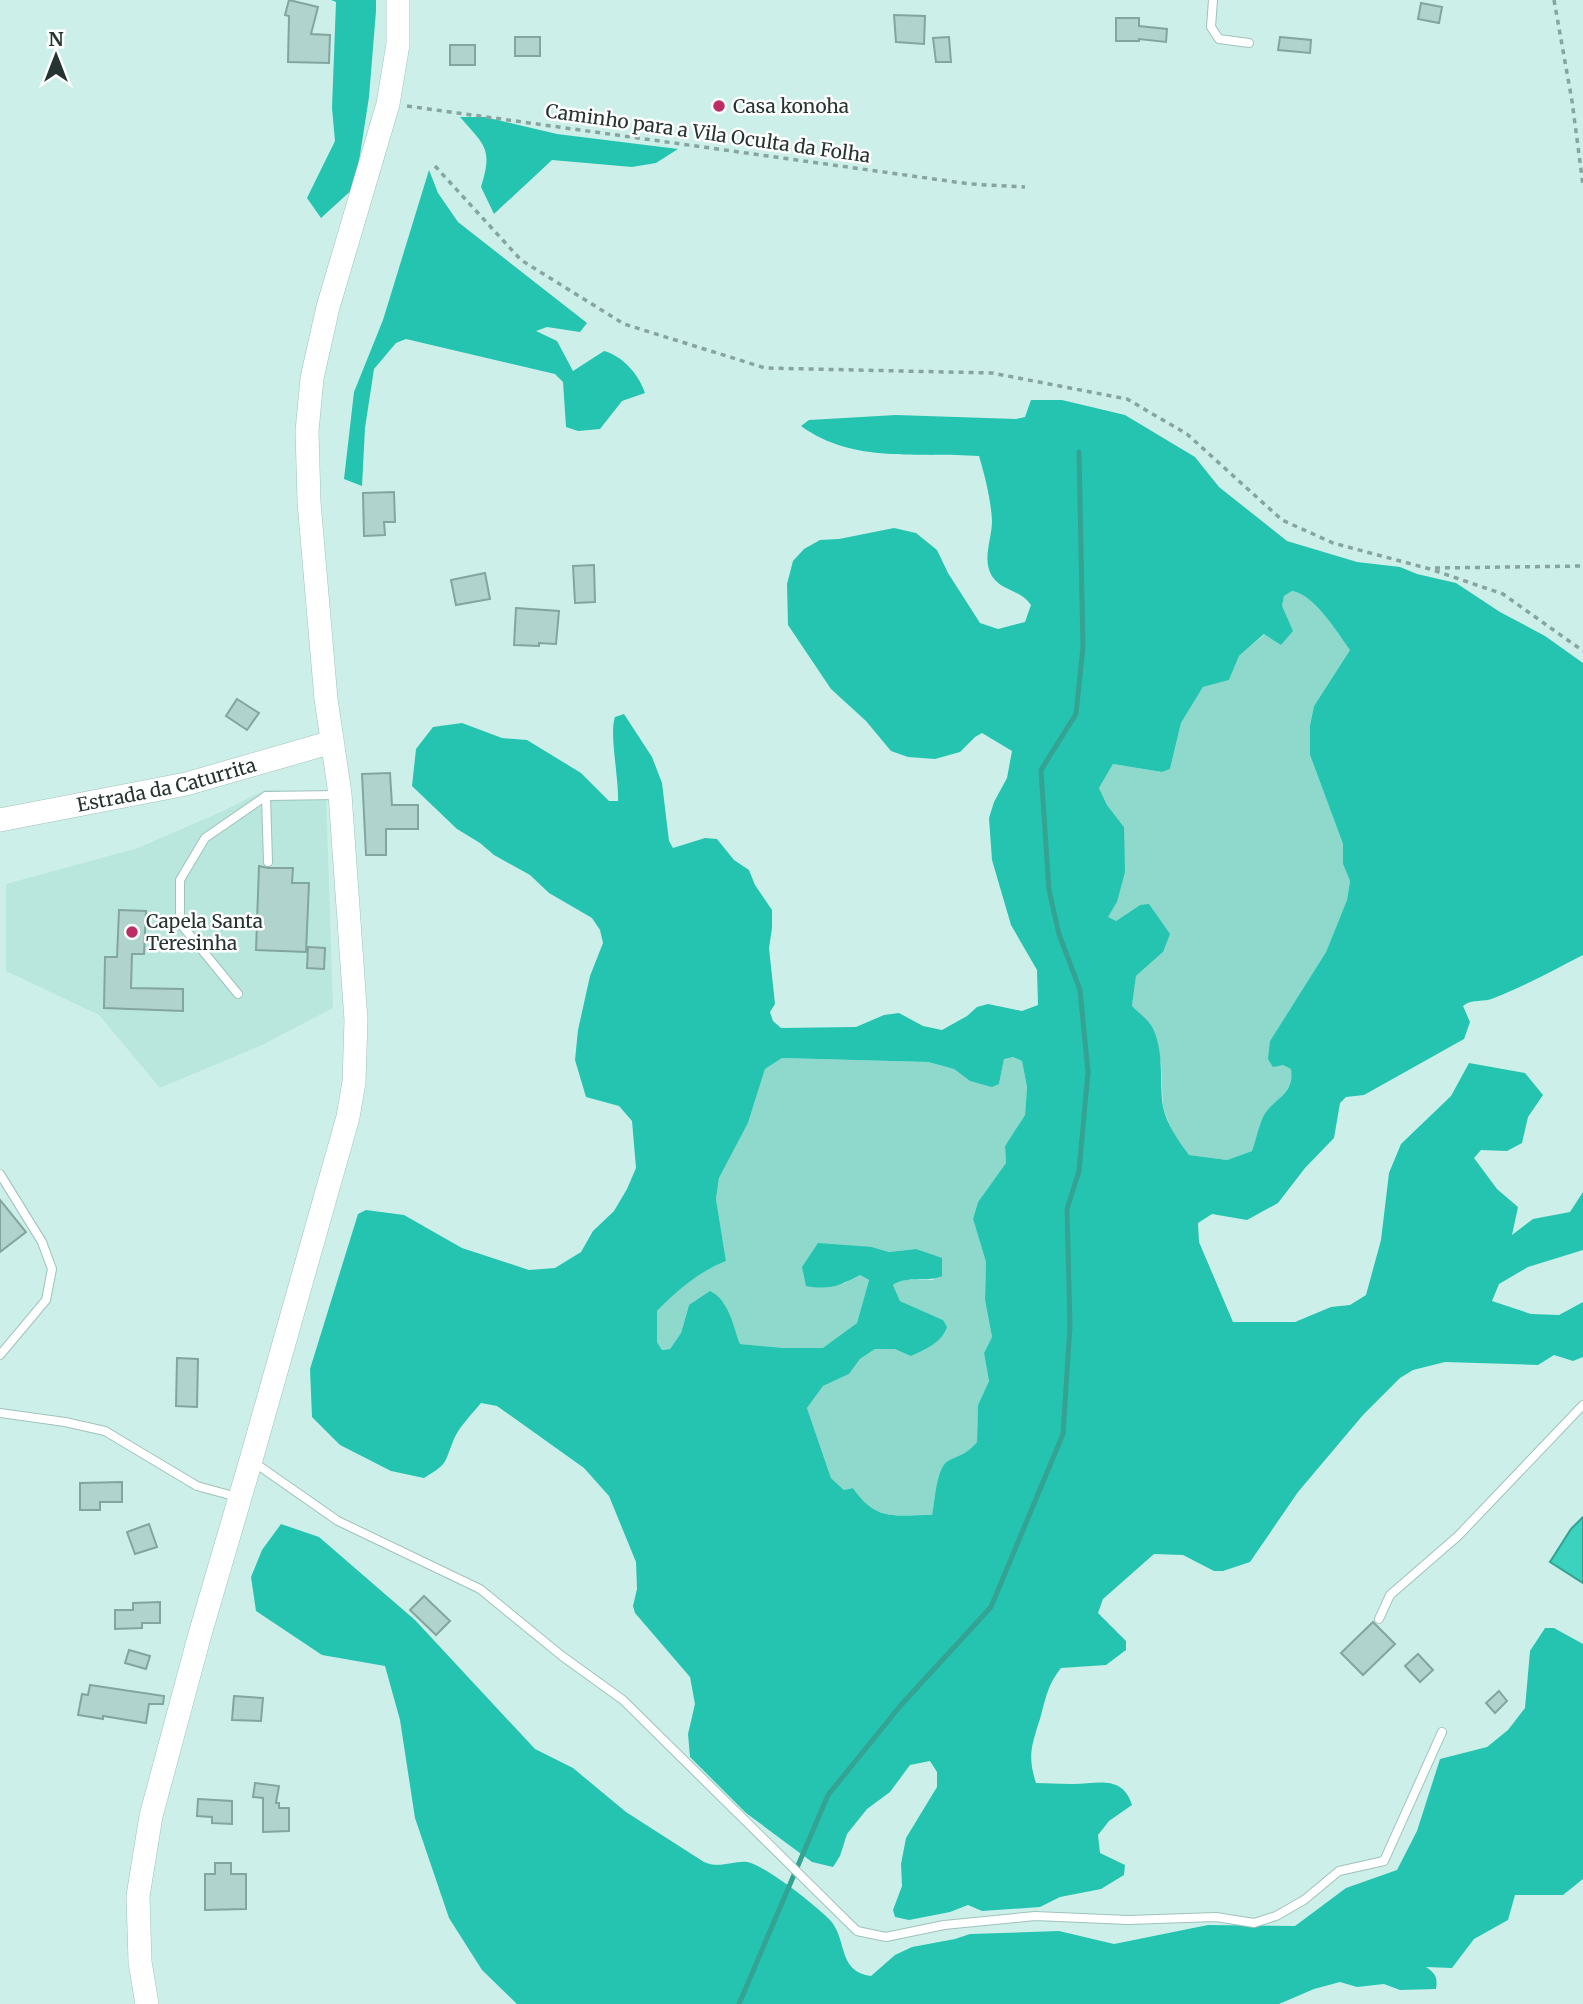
<svg xmlns="http://www.w3.org/2000/svg" width="1583" height="2004" font-family="Merriweather,serif">
  <rect width="100%" height="100%" fill="#ccf0e9"/>
  <path fill="#b9e7de" d="M265,790L326,792L333,1008L262,1045L160,1088L99,1015L6,971V884L138,848L223,811Z"/>
  <g fill="#8ed9cc">
    <path d="M1292,591C1314,594 1337,632 1350,650L1314,706L1310,725V755L1343,844V864L1350,881L1347,900L1326,952L1270,1041L1283,1065L1292,1069C1294,1095 1273,1098 1263,1118C1258,1128 1256,1140 1252,1151L1227,1160L1189,1155L1172,1132L1163,1107L1161,1063L1150,1024L1132,1006L1136,976L1163,952L1140,905L1116,921L1107,918L1117,902L1124,827L1107,805L1099,788L1113,764L1162,772L1170,769L1181,723L1203,687L1229,680L1239,656L1265,634L1282,606L1284,596Z"/>
    <path d="M1013,1057L1022,1061L1027,1087L1025,1115L1005,1146L1006,1163L978,1202L973,1219L986,1262L985,1300L992,1337L984,1353L989,1381L978,1405L977,1442C964,1456 963,1453 948,1461C937,1468 935,1502 932,1515C895,1514 877,1523 853,1488L844,1490L831,1478L807,1408L823,1386L849,1374L860,1359L875,1349H895L943,1320L900,1301L893,1285L901,1280H934L916,1249L889,1252L872,1247L843,1284L860,1275L869,1280L857,1323L823,1349L784,1348L740,1344L724,1303L689,1305L681,1333L670,1349L662,1350L657,1342V1311C678,1290 697,1272 726,1261L716,1199L719,1178L748,1123L765,1069L782,1058L928,1062L954,1069L970,1081L999,1084L1004,1058Z"/>
  </g>
  <g fill="#24c4b1" fill-rule="evenodd">
    <path d="M331,0H376V11L369,97L355,187L321,218L307,198L335,141L332,108L336,2Z"/>
    <path d="M460,117H485L557,134L678,149L656,163L632,167L552,160L494,214L481,187C493,148 485,146 460,117Z"/>
    <path d="M429,170L438,193L458,222L587,323L580,332L547,327L536,331L557,341L573,371L604,351C623,356 639,375 645,393L622,401L600,429L578,431L566,427L563,382L555,374L406,339L396,343L374,369L365,428L362,486L344,479L354,392L383,320Z"/>
    <path d="M1031,400H1062L1125,415L1195,457L1219,487L1287,541L1357,562L1400,567L1417,574L1456,583L1500,612L1545,636L1583,663V955C1554,970 1525,986 1494,998C1483,1003 1473,998 1463,1006L1470,1022L1464,1039L1364,1095L1346,1097L1340,1103L1334,1138L1305,1168L1278,1203L1247,1220L1212,1214L1198,1223L1199,1242L1233,1322H1295L1331,1307L1350,1305L1366,1295L1381,1240L1389,1173L1401,1144L1451,1096L1469,1063L1525,1073L1543,1095L1528,1117L1522,1143L1507,1151L1481,1150L1474,1158L1497,1189L1518,1207L1512,1235L1533,1219L1570,1212L1583,1192V1250L1528,1267L1499,1284L1492,1301L1531,1314L1559,1315L1583,1302V1357L1573,1361L1554,1355L1538,1365L1445,1362L1413,1370L1400,1378L1363,1415L1298,1492L1250,1562L1223,1571H1214L1183,1555L1154,1554L1103,1599L1098,1613L1126,1641V1650L1106,1665L1061,1668C1047,1686 1046,1698 1040,1719C1032,1744 1027,1756 1036,1783C1047,1783 1058,1784 1070,1784C1095,1785 1122,1773 1132,1805L1109,1821L1098,1835L1100,1853L1125,1865L1124,1875L1101,1889L1060,1897L1040,1907L982,1911L968,1905L950,1912L909,1920L895,1917L893,1910L902,1886L901,1864L906,1838L937,1787V1772L930,1761L910,1765L890,1792L867,1809L847,1834L840,1856L833,1867L812,1862L746,1813L690,1757L688,1734L695,1704L690,1677L635,1613L633,1606L637,1589L636,1562L609,1496L584,1468L497,1406L481,1403C472,1414 459,1427 454,1439C444,1463 449,1463 424,1478L391,1471L340,1445L312,1417L310,1369L358,1214L366,1210L404,1215L462,1248L529,1270L555,1268L581,1252L593,1231L614,1211L627,1189L636,1168L632,1121L619,1106L586,1097L575,1060L578,1030L590,976L603,943L600,930L592,918L549,893L530,875L494,855L480,843L457,829L412,786L416,749L433,727L462,723L502,738L527,740L581,773L609,801H618C619,779 609,733 615,717L624,714L652,757L662,783L669,841L673,848L705,838L717,839L734,860L749,870L755,885L772,910V928L769,948L775,1004L770,1012L773,1021L781,1028L856,1027L884,1015L899,1013L923,1026L942,1030L967,1016L977,1007L988,1004L1022,1011L1038,1005L1037,970L1011,925L992,860L989,818L994,802L1007,778L1012,751L982,733L975,737L960,752L935,759L908,757L891,751L866,721L831,689L788,625L787,584L793,561L804,549L820,540L839,539L894,528L916,533L937,550L948,573L980,623L998,629L1025,622L1031,605C1022,591 1005,591 995,580C980,563 992,540 992,521C991,500 985,476 979,456C919,452 853,464 801,426L809,420L896,415L1016,419L1025,417ZM1292,591C1314,594 1337,632 1350,650L1314,706L1310,725V755L1343,844V864L1350,881L1347,900L1326,952L1270,1041L1268,1059L1273,1067L1283,1065L1291,1069C1295,1095 1273,1098 1263,1117C1258,1128 1256,1140 1252,1151L1227,1160L1189,1155C1178,1140 1167,1125 1163,1107C1159,1080 1165,1049 1151,1025C1146,1018 1138,1012 1132,1006L1136,976L1163,952L1170,934L1149,904L1140,905L1116,921L1108,917L1117,902L1125,872L1124,827L1107,805L1099,788L1113,764L1162,772L1170,769L1181,723L1203,687L1229,680L1239,656L1264,634L1281,645L1293,631L1282,606L1284,596ZM1013,1057L1022,1061L1027,1087L1025,1115L1005,1146L1006,1163L978,1202L973,1219L986,1262L985,1300L992,1337L984,1353L989,1381L978,1405L977,1442C964,1456 963,1453 948,1461C936,1468 935,1502 932,1515C895,1515 876,1522 853,1488L844,1490L831,1478L807,1408L823,1386L849,1374L860,1359L875,1349H895L911,1356C925,1349 941,1344 947,1327L943,1320L900,1301L893,1285C907,1275 926,1283 942,1276V1258L916,1249L889,1252L872,1247L818,1243L802,1267L806,1286C830,1290 839,1286 860,1275L869,1280L857,1323L823,1348H784L740,1344C733,1326 729,1300 710,1291L689,1305L681,1333L670,1349L662,1350L657,1342V1311C678,1290 698,1272 726,1261L716,1199L719,1178L748,1123L765,1069L782,1058L928,1062L954,1069L970,1081L992,1087L999,1084L1004,1059Z"/>
    <path d="M281,1524L319,1537L415,1620L535,1749L573,1768L626,1812L704,1862C721,1870 738,1858 751,1863C772,1871 814,1904 830,1920C848,1940 837,1971 871,1976L895,1955L912,1947L955,1939L970,1934L1059,1931L1114,1944L1208,1925L1295,1926L1346,1888L1397,1870L1417,1831L1440,1759L1487,1747L1508,1730L1525,1708L1530,1651L1545,1628H1554L1583,1644V1879L1563,1895H1515L1508,1920L1474,1939L1452,1968L1426,1967C1435,1973 1438,1977 1436,1989L1400,1990L1384,1984L1357,1987L1340,1982L1314,1989L1279,2004H517L482,1970L449,1918L415,1818L400,1720L385,1666L322,1655L256,1611L251,1577L262,1550Z"/>
  </g>
  <path fill="#3bd2be" stroke="#34a394" stroke-width="2" d="M1583,1517V1583L1550,1562L1571,1529Z"/>
  <g fill="none" stroke-linecap="round" stroke-linejoin="round">
    <path stroke="#34a394" stroke-width="5" d="M739,2004L828,1795L901,1705L991,1607L1063,1434L1070,1326L1067,1209L1079,1171L1088,1072L1080,990L1059,934L1049,890L1041,770L1076,714L1083,647L1079,452"/>
  </g>
  <g fill="#b0d4cd" stroke="#82a59e" stroke-width="2">
    <path d="M289,0L318,7L311,34L330,35L329,63L288,62L289,16L285,15Z"/>
    <path d="M1421,3L1442,7L1439,23L1418,19Z"/>
    <path d="M894,15L925,16L924,44L896,42Z"/>
    <path d="M1116,18H1139V26L1167,29L1166,42L1139,39V41H1116Z"/>
    <rect x="515" y="37" width="25" height="19"/>
    <path d="M949,37L951,62H936L933,38Z"/>
    <path d="M1280,37L1311,40L1310,53L1278,50Z"/>
    <rect x="450" y="45" width="25" height="20"/>
    <path d="M394,492L395,522H384L385,535L364,536L363,493Z"/>
    <path d="M594,565L595,602L575,603L573,566Z"/>
    <path d="M485,573L490,599L456,605L451,580Z"/>
    <path d="M516,608L559,611L556,644L539,643V646L514,645Z"/>
    <path d="M237,699L259,713L247,730L226,716Z"/>
    <path d="M390,773L392,805H418V829H386V855H366L362,774Z"/>
    <path d="M259,866L268,868H293L292,883H309L306,952L256,950Z"/>
    <path d="M119,910L146,911L144,954H132L131,988L183,989V1011L104,1008L105,957H117Z"/>
    <path d="M308,947L325,948L324,969L307,968Z"/>
    <path d="M0,1200L26,1232L0,1252Z"/>
    <path d="M177,1358L198,1359L197,1407L176,1406Z"/>
    <path d="M122,1482V1502H100V1510H80V1483Z"/>
    <path d="M149,1524L157,1547L135,1554L127,1532Z"/>
    <path d="M424,1596L450,1621L436,1635L410,1610Z"/>
    <path d="M160,1602V1623H142V1628L115,1629V1610H133V1603Z"/>
    <path d="M1373,1622L1395,1644L1363,1675L1341,1653Z"/>
    <path d="M129,1650L150,1656L146,1669L125,1663Z"/>
    <path d="M1418,1654L1433,1670L1420,1682L1405,1666Z"/>
    <path d="M90,1685L164,1696L163,1704H149L146,1723L103,1716V1719L78,1715L82,1694L88,1695Z"/>
    <path d="M1499,1691L1507,1701L1495,1713L1486,1703Z"/>
    <path d="M234,1696L263,1698L261,1721L232,1720Z"/>
    <path d="M255,1783L279,1786L276,1803H279V1808H289V1831L263,1832V1798L253,1797Z"/>
    <path d="M198,1799L232,1801V1824L212,1823V1817L197,1816Z"/>
    <path d="M215,1863H231V1874H246V1909L205,1910V1874H215Z"/>
  </g>
  <g fill="none" stroke-linecap="round" stroke-linejoin="round">
    <g stroke="#9fc2bb" stroke-width="10">
      <g id="lane">
        <path d="M1213,0L1211,27L1219,39L1249,43"/>
        <path d="M266,796L268,862"/>
        <path d="M238,994L180,923V880L205,838L266,796L338,795"/>
        <path d="M0,1174L42,1242L52,1269L46,1300L0,1355"/>
        <path d="M0,1413L65,1422L105,1431L197,1486L237,1497"/>
        <path d="M252,1461L338,1521L480,1589L562,1656L623,1700L857,1931L886,1937L944,1925L1035,1916L1128,1920L1216,1917L1254,1923L1276,1916L1304,1900L1339,1871L1384,1861L1442,1732"/>
        <path d="M1379,1619L1390,1595L1458,1536L1583,1405"/>
      </g>
    </g>
    <g stroke="#9fc2bb" stroke-width="24">
      <g id="secondary">
        <path id="s1" d="M0,820L186,784L332,742"/>
        <path d="M147,2004L140,1962L138,1896L151,1816L200,1634L251,1460L348,1117L354,1082L356,1020L340,794L326,699L309,502L307,431L312,378L328,307L388,104L398,44V0"/>
      </g>
    </g>
    <g stroke="#88a49f" stroke-width="3.5" stroke-dasharray="5 5" stroke-linecap="butt">
      <path d="M1554,0L1572,101L1583,185"/>
      <path d="M407,106L970,184L1025,187"/>
      <path d="M435,166L521,260L624,324L765,368L992,373L1127,399L1187,434L1282,520L1333,543L1430,569L1503,594L1583,651"/>
      <path d="M1435,568L1583,566"/>
    </g>
    <use href="#lane" stroke="#fff" stroke-width="8"/>
    <use href="#secondary" stroke="#fff" stroke-width="23"/>
  </g>
  <g fill="#bb2e65" stroke="#fff" stroke-width="2.5">
    <circle cx="719" cy="106" r="7"/>
    <circle cx="132" cy="932" r="7"/>
  </g>
  <g text-anchor="middle" stroke-width="5" stroke-linejoin="round" paint-order="stroke">
    <g font-size="19" fill="#253431" stroke="#fff" text-anchor="start">
      <text x="733" y="113">Casa konoha</text>
      <text x="146" y="928">Capela Santa<tspan x="146" dy="22">Teresinha</tspan></text>
    </g>
    <g font-size="19" fill="#253431" stroke="#fff">
      <text transform="translate(708 133) rotate(8)" y="7">Caminho para a Vila Oculta da Folha</text>
      <text dy="7" stroke="none"><textPath href="#s1" startOffset="170">Estrada da Caturrita</textPath></text>
    </g>
  </g>
  <g transform="translate(56 56)" stroke="#ffffff" stroke-width="5" paint-order="stroke">
  <path d="M0-5L12 26L0 18L-12 26Z" fill="#253431"/>
  <text y="-10" font-size="19" font-weight="bold" text-anchor="middle" fill="#253431">N</text>
  </g>
</svg>
